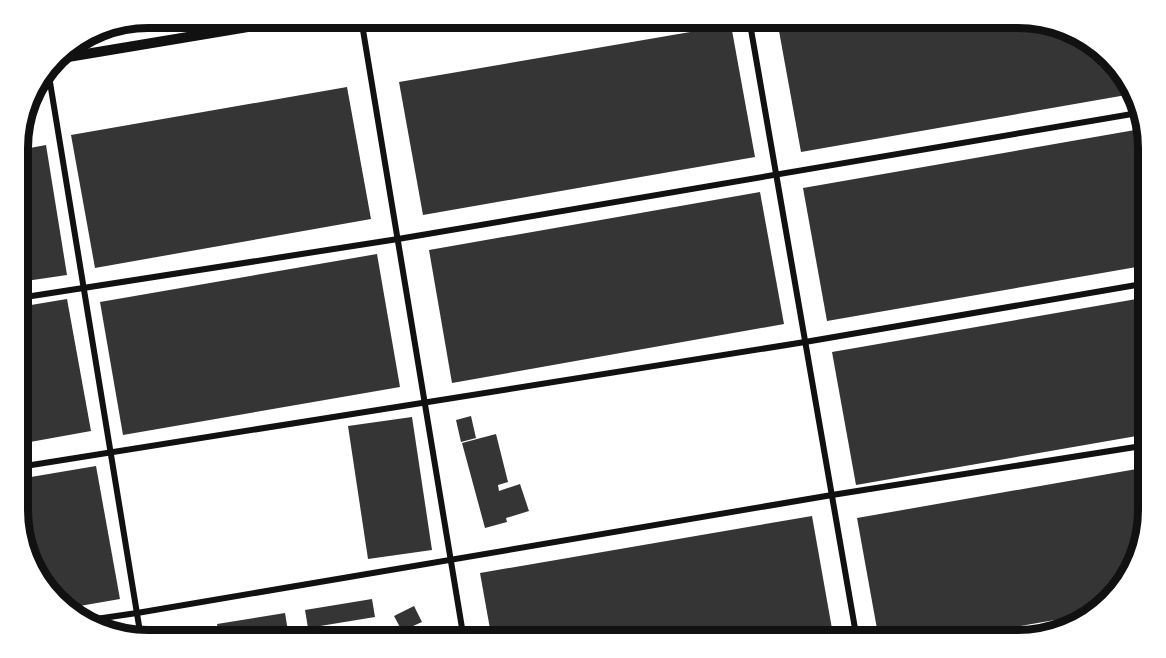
<svg xmlns="http://www.w3.org/2000/svg" width="1166" height="658" font-family="Roboto,sans-serif">
  <rect width="100%" height="100%" fill="#fff"/>
  <g fill="#353535">
    <path d="M786,18H1018L1082,35L1126,76L1132,94L801,152L777,20Z"/>
    <path d="M731,25L755,157L423,215L399,82Z"/>
    <path d="M347,87L371,219L95,268L71,135Z"/>
    <path d="M1135,130L1148,201V265L827,321L803,188Z"/>
    <path d="M46,145L67,275L19,282V150Z"/>
    <path d="M760,192L784,324L452,383L429,250Z"/>
    <path d="M377,254L400,387L123,435L100,302Z"/>
    <path d="M1148,297V434L856,485L832,352Z"/>
    <path d="M67,299L91,431L19,444V307Z"/>
    <path d="M471,416L476,438L461,442L456,420Z"/>
    <path d="M412,417L432,550L368,559L348,426Z"/>
    <path d="M496,434L508,482L498,485L499,491L520,484L529,511L506,518L507,522L485,528L462,443Z"/>
    <path d="M96,466L120,599L68,608L40,582L19,526V479Z"/>
    <path d="M1148,467V518L1131,574L1095,613L940,640H879L857,518Z"/>
    <path d="M812,516L834,640H492L480,573Z"/>
    <path d="M372,599L375,617L308,628L305,610Z"/>
    <path d="M414,606L422,622L402,631L394,616Z"/>
    <path d="M285,613L288,631L230,640H220L217,624Z"/>
  </g>
  <g fill="none" stroke-linecap="round" stroke-linejoin="round">
    <g stroke="#111" stroke-width="6">
      <path d="M361,18L464,640"/>
      <path d="M749,18L857,640"/>
      <path d="M48,70L141,638"/>
      <path d="M19,298L398,239L1138,113"/>
      <path d="M19,467L805,342L1148,283"/>
      <path d="M82,621L137,613L832,495L1148,445"/>
    </g>
    <path stroke="#111" stroke-width="10" d="M56,59L302,18"/>
  </g>
  <path d="M0 0H1166V658H0ZM148 28H1018A120 120 0 0 1 1138 148V510A120 120 0 0 1 1018 630H148A120 120 0 0 1 28 510V148A120 120 0 0 1 148 28Z" fill="#fff" fill-rule="evenodd"/>
  <path fill="none" stroke="#111" stroke-width="8" d="M148 28H1018A120 120 0 0 1 1138 148V510A120 120 0 0 1 1018 630H148A120 120 0 0 1 28 510V148A120 120 0 0 1 148 28Z"/>
</svg>
